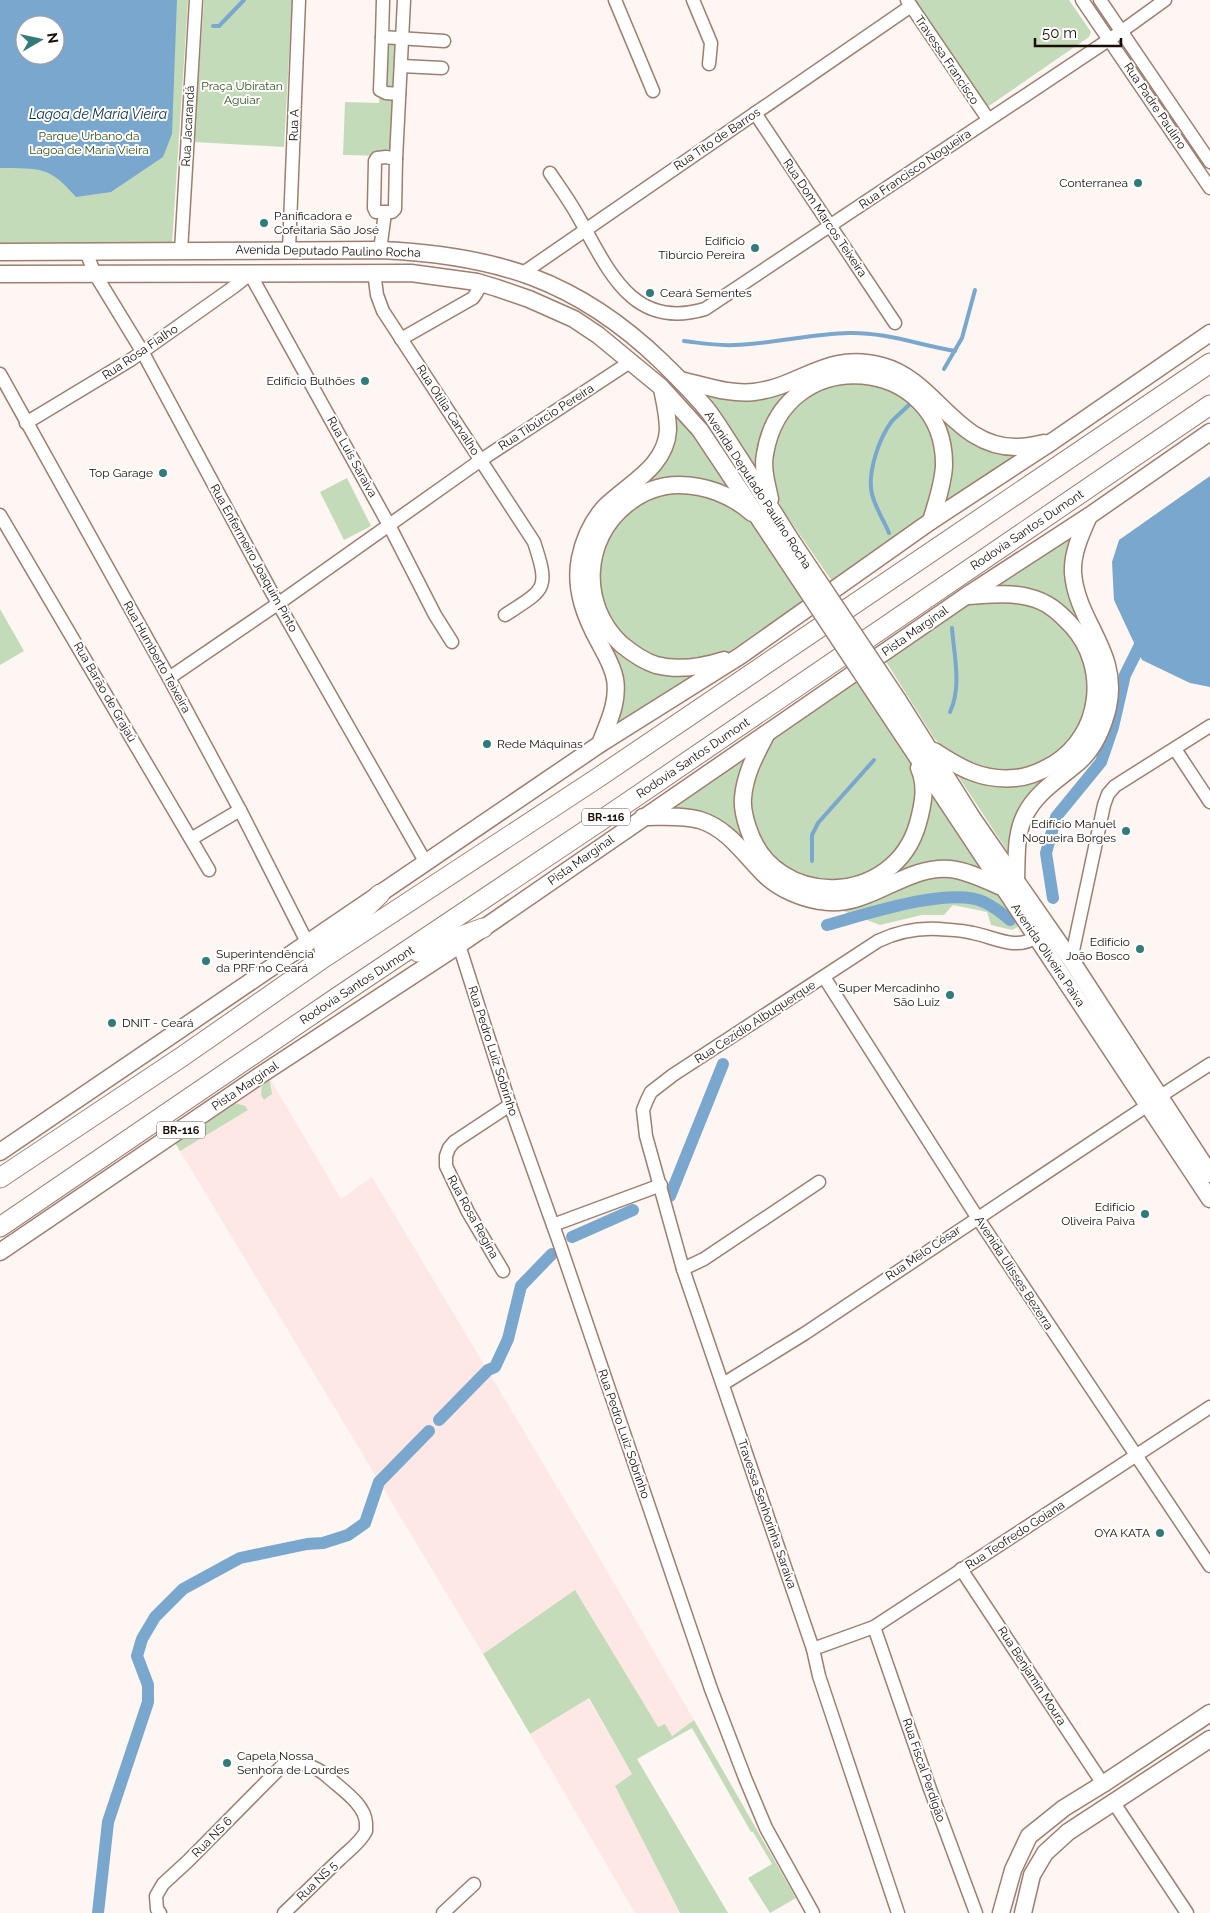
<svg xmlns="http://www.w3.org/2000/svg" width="1210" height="1913" font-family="Raleway,sans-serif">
  <rect width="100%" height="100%" fill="#fef6f3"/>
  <g fill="#fee8e6">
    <path d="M269,1077L341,1199L372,1177L593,1547L694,1720L671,1736L658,1728L575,1591L483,1654L174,1141Z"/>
    <path d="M588,1698L632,1774L615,1786L680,1913H635L530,1734Z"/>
  </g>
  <g fill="#c4dbb9" fill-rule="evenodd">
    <path d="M0,0H188L172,244L0,246ZM25,25H55V55H25Z"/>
    <path d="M204,0H292L284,147L194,142Z"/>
    <path d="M912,0H1069L1091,32L1089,37L986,108Z"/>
    <path d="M381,42H397L393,156L343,155L345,102L379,103Z"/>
    <path d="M847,365C881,366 910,376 932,403C942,415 951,427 964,436C984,448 1004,449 1027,450L937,510C949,489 953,464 947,440C918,331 755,350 760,474L699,389L738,397L762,395L788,387L821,371Z"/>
    <path d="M870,381L908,399L927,420L939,461L931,502L924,514L904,534L834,584L782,509L772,483L770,470L774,441L794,404L830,383Z"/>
    <path d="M673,408L695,435L733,491L657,482L589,555L618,648L697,673L611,731L618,717L594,621L585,556L653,474Z"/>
    <path d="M347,478L371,526L344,540L320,492Z"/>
    <path d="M675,490L715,495L749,518L806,600L726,654L671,663L633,647L612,626L600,599L597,569L605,540L622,516L646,499Z"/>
    <path d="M1081,527C1067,553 1063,587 1079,614C1085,624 1094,634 1098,646C1107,670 1108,697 1100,721C1093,740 1076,759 1060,771C1052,777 1042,782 1036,789C1018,808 1011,832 1012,858L954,770C966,775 979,781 993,783C1086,793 1139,680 1072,615C1049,593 1021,586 989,588Z"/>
    <path d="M1016,598L1056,614L1089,663L1086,716L1061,752L1022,772L979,769L943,747L934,738L885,660L961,607L985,599Z"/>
    <path d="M0,609L24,651L0,665Z"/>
    <path d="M856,678L914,769L919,796L915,823L884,867L841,883L804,878L779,864L761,842L751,817L749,789L770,741Z"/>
    <path d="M749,752C744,767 738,783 738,800C738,815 743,831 750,844C757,855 766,867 777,875C824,909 897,892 920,839C928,822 928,804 929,786L989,876C962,862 932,859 904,871C877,883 853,901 822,896C799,893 778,883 762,866C740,843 733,824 699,813C687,810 674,810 661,810Z"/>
    <path d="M952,875L990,888L1000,897L1021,925L1012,930L991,925L987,912L953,905L944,915H922L880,925L835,908L914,879Z"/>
    <path d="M269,1077L272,1094L264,1100L261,1095L262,1081Z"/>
    <path d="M232,1102L245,1106L248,1110L180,1151L174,1141Z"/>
    <path d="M575,1590L658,1727L665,1724L672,1736L694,1720L796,1898L770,1913L748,1878L772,1864L753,1832H751L692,1728L637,1759L728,1913H680L615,1786L632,1774L589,1698L530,1734L483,1654Z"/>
  </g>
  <g fill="#7aa7cd" fill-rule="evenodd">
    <path d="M0,0H177L172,134L163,157L111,192L76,197C48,165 40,169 0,168ZM25,25H55V55H25Z"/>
    <path d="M1210,476V687L1190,683L1142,660L1114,600L1112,562L1119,540Z"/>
  </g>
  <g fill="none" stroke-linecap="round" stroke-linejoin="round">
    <g stroke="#7aa7cd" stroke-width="4">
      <path d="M213,26H219L244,0"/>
      <path d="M684,341C701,343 717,346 734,345C772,344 810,334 849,333C885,332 919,345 955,351"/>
      <path d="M944,369L962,338L975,290"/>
      <path d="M889,533C884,521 875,507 872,494C867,473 879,438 892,421C898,415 905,409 911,403"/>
      <path d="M950,712C962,687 954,655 952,628"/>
      <path d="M812,861V835L818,823L874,760"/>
    </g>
    <g stroke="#7aa7cd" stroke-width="12">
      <path d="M1053,898L1046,853L1056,817L1101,762L1113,727L1125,675L1144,637"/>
      <path d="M827,925C864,915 949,886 984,902C994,907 1002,913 1010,920"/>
      <path d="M670,1196L723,1064"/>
      <path d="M572,1237L633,1210"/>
      <path d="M439,1420L488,1370L495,1367L508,1339L521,1286L552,1254"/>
      <path d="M98,1913L108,1822L148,1702V1685L137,1656L142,1639L155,1617L183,1589L240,1558L307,1544L323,1543L348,1535L365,1523L379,1482L429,1431"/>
    </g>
    <g stroke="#9e7e6f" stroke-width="15">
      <g id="minor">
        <path d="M383,0L382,37L444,41"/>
        <path d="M615,0L653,91"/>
        <path d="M693,0L711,43L709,64"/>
        <path d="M907,0L988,119"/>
        <path d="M1082,0L1210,188"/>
        <path d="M1100,0L1210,162"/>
        <path d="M382,37L380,90L386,93L399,94"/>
        <path d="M401,66L442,68"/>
        <path d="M755,113L895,323"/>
        <path d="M386,157L396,159L395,209L392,212H376L374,208L375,161L377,158Z"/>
        <path d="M396,159L404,0"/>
        <path d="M550,173C560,188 571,203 579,218C608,269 632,331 705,309L1122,31L1165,0"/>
        <path d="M289,249L299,0"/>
        <path d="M380,250L385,213"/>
        <path d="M181,251L196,0"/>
        <path d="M86,252L95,274L142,351L271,591L426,863"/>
        <path d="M374,272L377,295L383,311L534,542C550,590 545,589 505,615"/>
        <path d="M523,273L911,6"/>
        <path d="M401,339L473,298C477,292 480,289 477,282"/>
        <path d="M0,374L169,678L240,810L308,944"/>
        <path d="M26,423L132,359L235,286L250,274L389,525L435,615L452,642"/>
        <path d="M0,515L209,870"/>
        <path d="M169,678L279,603L481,460L630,362"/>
        <path d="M1175,749L1210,802"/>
        <path d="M191,839L240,810"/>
        <path d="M459,945L510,1105L559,1242L711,1689L745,1778L766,1828L813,1913"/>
        <path d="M1071,960L1104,805L1108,794L1115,786L1210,726"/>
        <path d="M824,977L977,1217L1210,1566"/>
        <path d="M1159,1097L1210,1064"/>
        <path d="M553,1225L661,1185"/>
        <path d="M683,1269L704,1259L819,1182"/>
        <path d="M503,1271L468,1212L446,1166V1156L449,1148L454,1142L510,1105"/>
        <path d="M723,1384L804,1334L1148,1105"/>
        <path d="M961,1569L1103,1784"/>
        <path d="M874,1627L930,1789L976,1913"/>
        <path d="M813,1649L874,1627L1210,1407"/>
        <path d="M1114,1803L1187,1913"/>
        <path d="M160,1913L157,1909L156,1896L163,1884L188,1861L282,1766C297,1759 316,1766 328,1777C341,1789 365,1804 366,1823C366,1825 366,1830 366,1831C361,1842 348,1851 340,1859C321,1877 303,1895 284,1913"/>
        <path d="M443,1913L474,1884"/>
        <path d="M898,1913L819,1676L813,1649L683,1269L646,1136L643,1110L647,1100L651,1092L673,1075L878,941C897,932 918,928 938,929C950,930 962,930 973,933C994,937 1016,951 1036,937"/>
      </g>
    </g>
    <g stroke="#9e7e6f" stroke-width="19">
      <g id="major">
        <path d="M0,252L380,250C496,255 577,280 662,362C678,378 695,394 709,412C720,427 730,444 740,459C757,486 774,513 791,540"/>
        <path d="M0,274L411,273L477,282L497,288L529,299L574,319L598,335L661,387L700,430L776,544"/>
        <path d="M680,380C704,385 729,395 754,392C803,386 826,351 882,366C936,380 956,449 1018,447C1027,447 1035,445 1044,443"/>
        <path d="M770,499C767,484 762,469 765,454C784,339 946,356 944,466C943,485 936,504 931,521"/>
        <path d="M724,660C702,667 679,671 656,665C643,661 632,653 621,644C580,606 582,539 627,504C642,492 659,485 679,485C705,485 732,495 752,513"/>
        <path d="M898,700L973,819L1071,960L1210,1174"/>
        <path d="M886,710L1210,1199"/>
        <path d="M766,735C755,756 745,774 743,798C742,808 745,819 748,828C774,911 895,907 918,823C923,805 927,786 919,768"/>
        <path d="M600,744C608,723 619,702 615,679C613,667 606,655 600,644C585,617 574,589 580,558C584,539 592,521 605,507C628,484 666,467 668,430C668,416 665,403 662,389"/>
        <path d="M934,751C960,768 982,781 1015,778C1029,777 1042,771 1054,764C1102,734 1109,667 1072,626C1059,612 1047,601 1028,597C1009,592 987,595 968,596"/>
        <path d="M643,817C662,817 682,815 700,820C729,829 745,856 766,876C780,889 801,898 820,901C868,910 903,865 950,869C969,871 987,881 1004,888"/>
        <path d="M1016,879C1017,858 1015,835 1025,815C1036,793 1056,781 1075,765C1093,751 1103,728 1108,707C1120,652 1077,623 1073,573C1072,553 1081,534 1089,516"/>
        <path d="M0,1152L600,744L740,656L931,521L1053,441L1210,333"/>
        <path d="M0,1252L259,1076L459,945L966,596L1089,516L1210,432"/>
        <path d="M1001,1913L1013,1870L1029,1836L1064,1808L1103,1784L1210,1713"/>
        <path d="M1023,1913L1032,1875L1045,1853L1068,1832L1210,1739"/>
      </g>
    </g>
    <g stroke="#9e7e6f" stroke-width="21">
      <g id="highway">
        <path d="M324,949L380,894"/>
        <path d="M418,952L483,928"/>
        <path d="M0,1178L183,1056L325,957L599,777L1210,363"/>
        <path d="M0,1227L339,996L612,813L1210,405"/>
      </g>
    </g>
    <use href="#minor" stroke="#fff" stroke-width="12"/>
    <use href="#major" stroke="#fff" stroke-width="16"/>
    <use href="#highway" stroke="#fff" stroke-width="19"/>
    <g stroke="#9e7e6f" stroke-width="19" stroke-linecap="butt">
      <g id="major-bridge">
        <path d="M791,540L898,700"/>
        <path d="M776,544L886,710"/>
      </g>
    </g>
    <use href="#major-bridge" stroke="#fff" stroke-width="16"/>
  </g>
  <g fill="#327b7b" stroke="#fff" stroke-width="2">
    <circle cx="1138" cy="183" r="5"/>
    <circle cx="264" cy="223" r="5"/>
    <circle cx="755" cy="248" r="5"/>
    <circle cx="650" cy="293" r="5"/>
    <circle cx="365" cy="381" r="5"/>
    <circle cx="163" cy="473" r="5"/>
    <circle cx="487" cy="744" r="5"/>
    <circle cx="1126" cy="831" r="5"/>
    <circle cx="1140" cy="949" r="5"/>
    <circle cx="206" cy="961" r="5"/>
    <circle cx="950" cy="995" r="5"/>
    <circle cx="112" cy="1023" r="5"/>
    <circle cx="1145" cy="1214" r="5"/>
    <circle cx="1160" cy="1533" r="5"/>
    <circle cx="227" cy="1763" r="5"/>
  </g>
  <g text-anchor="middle" stroke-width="4" stroke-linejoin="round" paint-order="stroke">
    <g fill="#fff" stroke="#5f5653" stroke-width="1">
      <rect x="582" y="808.5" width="48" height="17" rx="4"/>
      <rect x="157" y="1121.5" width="48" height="17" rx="4"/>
    </g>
    <g font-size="11" font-weight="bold" fill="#1a0e09">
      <text x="606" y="821">BR-116</text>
      <text x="181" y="1134">BR-116</text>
    </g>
    <g font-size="12" fill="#1a0e09" stroke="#fff">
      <text transform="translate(947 60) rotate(56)" y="4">Travessa Francisco</text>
      <text transform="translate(1155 106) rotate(56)" y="4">Rua Padre Paulino</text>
      <text transform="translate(294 125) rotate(-88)" y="4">Rua A</text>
      <text transform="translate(188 126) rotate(-87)" y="4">Rua Jacarandá</text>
      <text transform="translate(717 139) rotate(-34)" y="4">Rua Tito de Barros</text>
      <text transform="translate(915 169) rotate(-34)" y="4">Rua Francisco Nogueira</text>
      <text transform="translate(825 218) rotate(56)" y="4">Rua Dom Marcos Teixeira</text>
      <text transform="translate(328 251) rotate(1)" y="4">Avenida Deputado Paulino Rocha</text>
      <text transform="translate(140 352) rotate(-34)" y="4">Rua Rosa Fialho</text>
      <text transform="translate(448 410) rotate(57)" y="4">Rua Otília Carvalho</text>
      <text transform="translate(546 417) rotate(-33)" y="4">Rua Tibúrcio Pereira</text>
      <text transform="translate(352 457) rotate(61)" y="4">Rua Luís Saraiva</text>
      <text transform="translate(758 490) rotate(57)" y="4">Avenida Deputado Paulino Rocha</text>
      <text transform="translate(1027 530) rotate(-34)" y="4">Rodovia Santos Dumont</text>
      <text transform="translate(254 558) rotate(61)" y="4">Rua Enfermeiro Joaquim Pinto</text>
      <text transform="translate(915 631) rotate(-35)" y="4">Pista Marginal</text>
      <text transform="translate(157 657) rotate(61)" y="4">Rua Humberto Teixeira</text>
      <text transform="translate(105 692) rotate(60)" y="4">Rua Barão de Grajaú</text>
      <text transform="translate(693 758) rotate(-34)" y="4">Rodovia Santos Dumont</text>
      <text transform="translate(581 860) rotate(-35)" y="4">Pista Marginal</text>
      <text transform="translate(1048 955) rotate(56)" y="4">Avenida Oliveira Paiva</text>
      <text transform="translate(357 985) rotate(-33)" y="4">Rodovia Santos Dumont</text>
      <text transform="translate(755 1022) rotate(-33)" y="4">Rua Cezídio Albuquerque</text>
      <text transform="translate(493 1051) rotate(72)" y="4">Rua Pedro Luiz Sobrinho</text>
      <text transform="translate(245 1086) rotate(-34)" y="4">Pista Marginal</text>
      <text transform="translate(473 1217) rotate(61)" y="4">Rua Rosa Regina</text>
      <text transform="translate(923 1253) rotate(-34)" y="4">Rua Melo César</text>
      <text transform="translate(1014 1273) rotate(57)" y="4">Avenida Ulisses Bezerra</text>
      <text transform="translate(624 1434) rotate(71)" y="4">Rua Pedro Luiz Sobrinho</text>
      <text transform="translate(767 1514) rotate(71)" y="4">Travessa Senhorinha Saraiva</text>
      <text transform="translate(1015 1535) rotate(-33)" y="4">Rua Teofredo Goiana</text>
      <text transform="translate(1032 1676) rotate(57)" y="4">Rua Benjamin Moura</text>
      <text transform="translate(924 1770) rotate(71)" y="4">Rua Fiscal Perdigão</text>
      <text transform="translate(212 1837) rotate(-45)" y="4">Rua NS 6</text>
      <text transform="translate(317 1881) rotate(-44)" y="4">Rua NS 5</text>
    </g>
    <g font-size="12" fill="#2b5412" stroke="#fff">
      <text x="242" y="90">Praça Ubiratan<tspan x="242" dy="14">Aguiar</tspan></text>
      <text x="89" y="140">Parque Urbano da<tspan x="89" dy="14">Lagoa de Maria Vieira</tspan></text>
    </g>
    <g font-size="12" fill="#1a0e09" stroke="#fff" text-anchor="end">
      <text x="1128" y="187">Conterranea</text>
      <text x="274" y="220" text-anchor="start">Panificadora e<tspan x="274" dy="14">Cofeitaria São José</tspan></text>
      <text x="745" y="245">Edifício<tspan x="745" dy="14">Tibúrcio Pereira</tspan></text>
      <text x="660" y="297" text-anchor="start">Ceará Sementes</text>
      <text x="355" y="385">Edifício Bulhões</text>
      <text x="153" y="477">Top Garage</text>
      <text x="497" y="748" text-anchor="start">Rede Máquinas</text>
      <text x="1116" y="828">Edifício Manuel<tspan x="1116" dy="14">Nogueira Borges</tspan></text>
      <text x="1130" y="946">Edifício<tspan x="1130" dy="14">João Bosco</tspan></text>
      <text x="216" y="958" text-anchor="start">Superintendência<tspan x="216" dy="14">da PRF no Ceará</tspan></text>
      <text x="940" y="992">Super Mercadinho<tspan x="940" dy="14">São Luiz</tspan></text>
      <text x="122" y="1027" text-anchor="start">DNIT - Ceará</text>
      <text x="1135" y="1211">Edifício<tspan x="1135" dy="14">Oliveira Paiva</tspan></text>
      <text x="1150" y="1537">OYA KATA</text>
      <text x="237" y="1760" text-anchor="start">Capela Nossa<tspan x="237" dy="14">Senhora de Lourdes</tspan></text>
    </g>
    <g font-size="14" font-style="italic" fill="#092e48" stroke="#fff">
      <text x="98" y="119">Lagoa de Maria Vieira</text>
    </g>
  </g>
  <g transform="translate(40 40) rotate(81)"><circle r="24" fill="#ffffff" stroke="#a39f9d"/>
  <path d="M0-4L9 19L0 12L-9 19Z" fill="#327b7b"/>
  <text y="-8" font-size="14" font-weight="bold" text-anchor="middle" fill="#1a0e09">N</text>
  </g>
  <path d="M1035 38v8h86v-8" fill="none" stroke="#1a0e09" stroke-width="2.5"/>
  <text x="1042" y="38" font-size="15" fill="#1a0e09" stroke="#ffffff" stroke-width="4" paint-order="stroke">50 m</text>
</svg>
